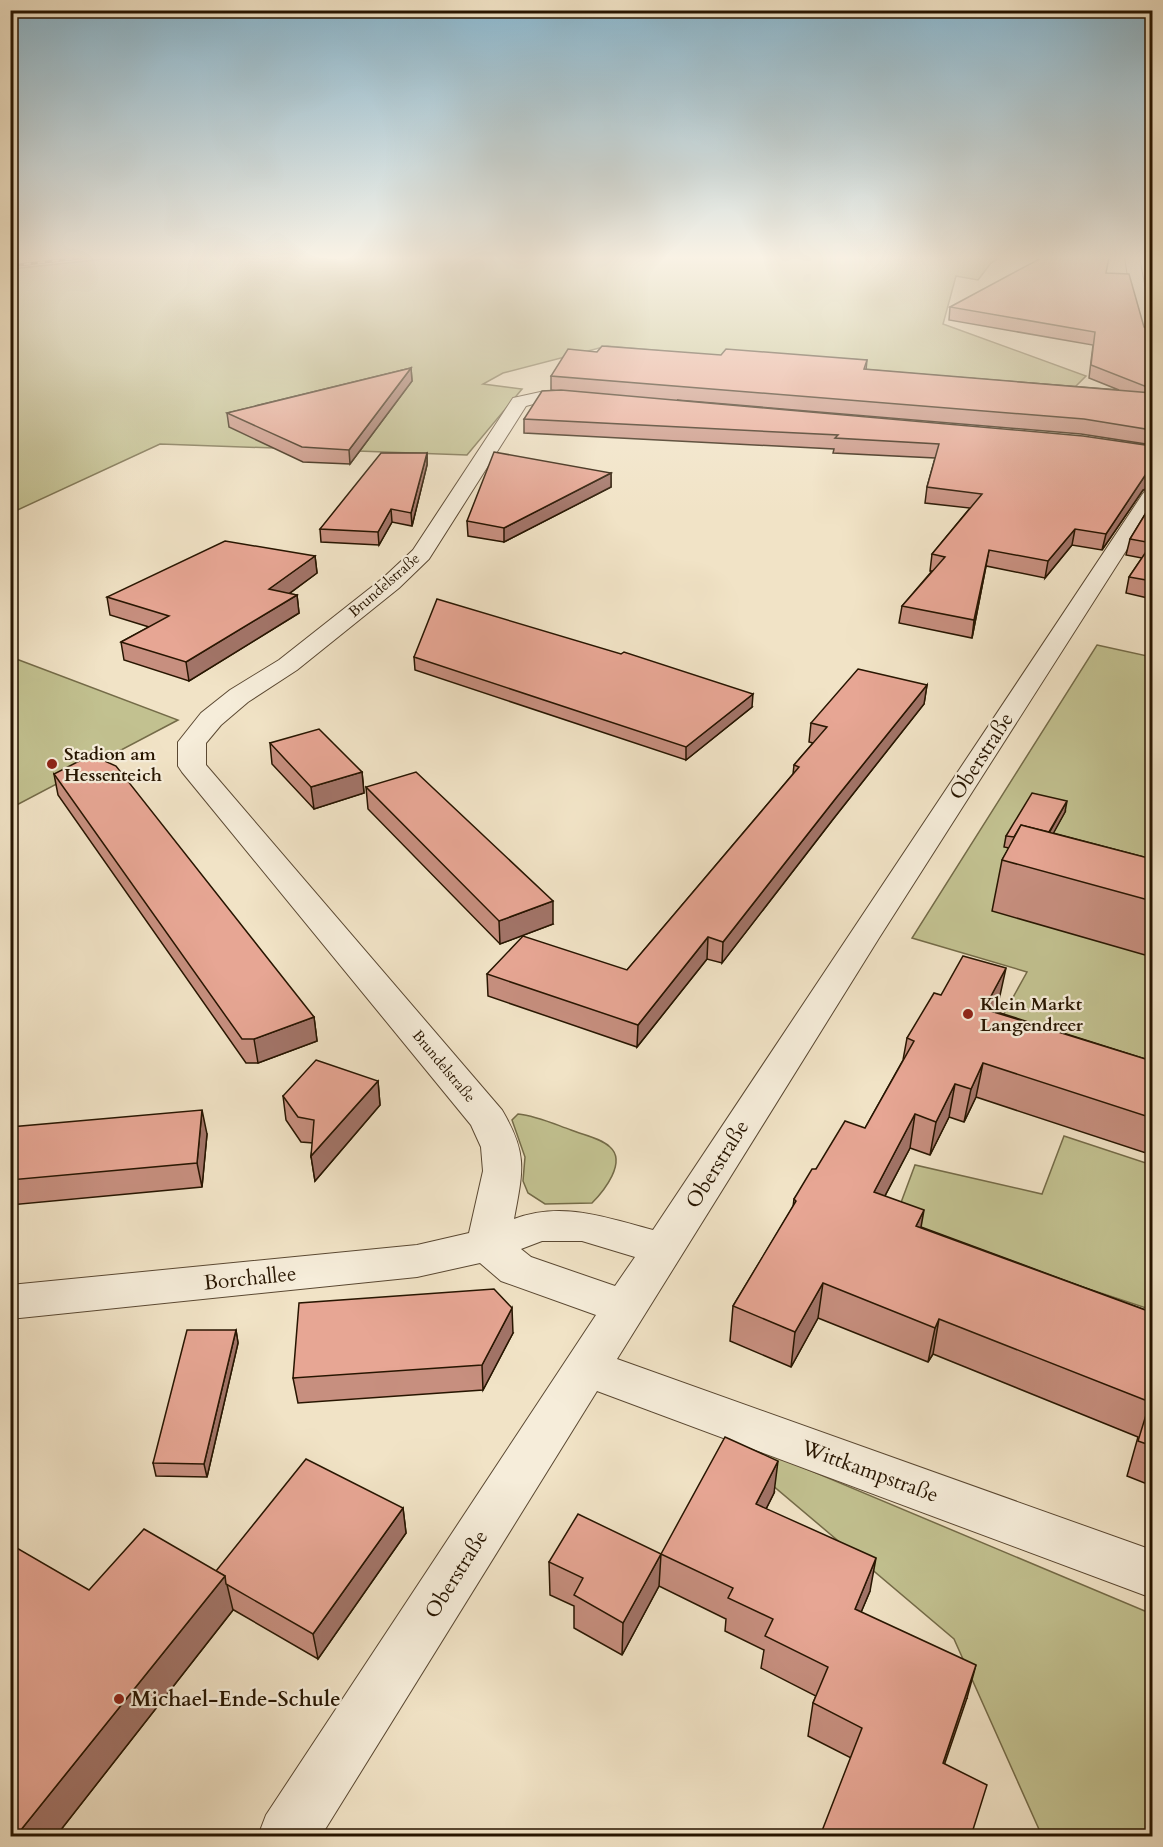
<svg xmlns="http://www.w3.org/2000/svg" width="1163" height="1847" font-family="Cardo,serif">
  <rect width="100%" height="100%" fill="#f1e3c6"/>
  <filter id="stains"><feTurbulence type="fractalNoise" baseFrequency=".00333" numOctaves="4"/><feColorMatrix values="0 0 0 0 .2 0 0 0 0 .09 0 0 0 0 .02 0 0 0 .5 -.17"/></filter>
  <radialGradient id="worn" r=".72"><stop offset=".6" stop-color="#630" stop-opacity="0"/><stop offset="1" stop-color="#630" stop-opacity=".3"/></radialGradient>
  <g fill="#c2c190" stroke="#746b48" stroke-width="1.5">
    <path d="M123,257H1001L991,263L978,280L956,276L943,324L1086,376L1074,388L607,346L503,373L483,384L522,389L467,455L160,444L11,513V269Z"/>
    <path d="M1097,645L1152,657V1089L990,1039L1027,972L912,938Z"/>
    <path d="M11,657L178,720L11,808Z"/>
    <path d="M518,1114C537,1116 554,1124 571,1130C583,1135 601,1138 610,1147C627,1162 604,1191 592,1203L545,1204L528,1193L523,1181L525,1157L512,1120Z"/>
    <path d="M1064,1136L1152,1165V1310L893,1224L915,1165L1042,1194Z"/>
    <path d="M740,1441L1152,1614V1836H1042L954,1639L732,1451Z"/>
  </g>
  <g fill="none" stroke-linecap="round" stroke-linejoin="round">
    <g stroke="#5a4832" stroke-width="2">
      <g id="minor">
        <path d="M1125,257H1139C1144,287 1152,313 1152,344L1144,339L1130,290Z"/>
        <path d="M545,391L583,394L592,399L583,404L545,401L526,406L429,559L399,588L297,670L248,702L221,725L206,743V765L502,1110C528,1154 523,1170 514,1219C562,1201 605,1217 653,1230L1142,495L1145,491L1152,489V510L879,938L617,1359L1152,1550V1598L597,1391L321,1836H258L266,1815L596,1315L501,1281L480,1263L417,1277L10,1319V1285L417,1245L469,1233L483,1171L481,1147L471,1125L182,772L178,766V742L201,713L230,690L279,660L383,578L413,550L513,398ZM542,1241H582L635,1257L615,1286L531,1257L521,1249Z"/>
      </g>
    </g>
    <use href="#minor" fill="#f6edda" fill-rule="evenodd"/>
    <g stroke="#271500" stroke-width="3">
      <path id="rail" d="M10,266L87,257"/>
    </g>
    <use href="#rail" stroke="#f6edda" stroke-width="2" stroke-dasharray="7" stroke-linecap="butt"/>
  </g>
  <g fill="#c78f7f" stroke="#271500" stroke-width="1.5">
    <path d="M1106,273L1144,327L1152,332V446V445L1081,434L677,400L1152,446V487L1143,490L1102,550L1072,545L1045,578L986,566L972,638L899,623L902,606L932,571H930L932,554L970,508L925,503L927,487L935,458L833,453L834,449L524,433V419L557,391L551,390V376L597,352L867,360L866,370L1119,390L1089,378L1093,345L949,320L950,307Z"/>
    <path d="M1149,275H1152V323L1147,287Z"/>
    <path d="M411,368L412,381L350,464L303,462L229,427L227,413Z"/>
    <path d="M427,453V465L412,526L392,522L379,545L321,542L320,529Z"/>
    <path d="M611,473V487L504,542L468,536L467,521Z"/>
    <path d="M1152,503V599L1126,593L1129,577L1142,558L1126,555L1130,539Z"/>
    <path d="M315,556L317,573L289,594L297,595L299,613L189,681L124,660L121,642L149,627L110,615L107,597Z"/>
    <path d="M414,657L752,707L686,760L415,670Z"/>
    <path d="M927,685L924,704L834,818L722,963L707,959L637,1047L488,996L487,974L627,970L793,774L794,765L813,743L809,742L811,723Z"/>
    <path d="M270,743L362,772L364,793L314,809L272,764Z"/>
    <path d="M54,774L314,1017L317,1041L258,1063H246L58,795Z"/>
    <path d="M366,787L553,924L500,944L368,809Z"/>
    <path d="M1065,812L1053,833L1152,859V957L992,911L1002,860L1009,848L1004,847L1006,836Z"/>
    <path d="M941,995L999,1000L994,1011L1152,1061V1155L976,1097L964,1122L949,1117L930,1155L910,1148L885,1196L921,1227L1148,1311L1152,1298V1486L1127,1476L1138,1437L933,1354L928,1362L818,1318L791,1367L730,1341L733,1306L793,1207L794,1199L816,1169L865,1128L903,1060L907,1038Z"/>
    <path d="M378,1081L380,1105L315,1181L311,1156L313,1143L301,1142L286,1120L283,1096Z"/>
    <path d="M10,1127L207,1134L202,1187L10,1205Z"/>
    <path d="M236,1330L238,1343L207,1477L156,1476L153,1463Z"/>
    <path d="M513,1333L483,1390L298,1403L293,1378Z"/>
    <path d="M774,1493L766,1509L870,1591L861,1612L967,1698L851,1758L808,1736L813,1703L816,1696L761,1668L764,1650L725,1631L726,1619L659,1586L622,1655L574,1628V1606L550,1595L549,1562L661,1554Z"/>
    <path d="M403,1508L406,1533L318,1659L232,1609L233,1610L56,1836H10L89,1590L216,1571Z"/>
  </g>
  <g fill="#a27468" stroke="#271500" stroke-width="1.5">
    <path d="M411,368L412,381L350,464L349,450Z"/>
    <path d="M427,453V465L412,526L411,513Z"/>
    <path d="M611,473V487L504,542V528Z"/>
    <path d="M1152,473V487L1143,490L1102,550L1106,534L1146,474Z"/>
    <path d="M391,509L392,522L379,545L378,532Z"/>
    <path d="M1075,529L1072,545L1045,578L1048,561Z"/>
    <path d="M989,550L986,566L972,638L974,620Z"/>
    <path d="M315,556L317,573L272,606L269,589Z"/>
    <path d="M297,595L299,613L189,681L186,662Z"/>
    <path d="M927,685L924,704L834,818L722,963L723,942L836,798Z"/>
    <path d="M753,694L752,707L686,760V747Z"/>
    <path d="M362,772L364,793L314,809L311,787Z"/>
    <path d="M1067,801L1065,812L1041,856L1043,844Z"/>
    <path d="M553,901V924L500,944L499,921Z"/>
    <path d="M708,937L707,959L637,1047L638,1025Z"/>
    <path d="M1006,968L999,1000L978,1041L984,1009Z"/>
    <path d="M314,1017L317,1041L258,1063L254,1039Z"/>
    <path d="M983,1063L976,1097L964,1122L971,1089Z"/>
    <path d="M378,1081L380,1105L315,1181L311,1156Z"/>
    <path d="M955,1084L949,1117L930,1155L936,1122Z"/>
    <path d="M202,1110L207,1134L202,1187L197,1163Z"/>
    <path d="M915,1114L910,1148L869,1226L874,1192Z"/>
    <path d="M924,1210L918,1244L916,1226Z"/>
    <path d="M823,1283L818,1318L791,1367L795,1332Z"/>
    <path d="M512,1308L513,1333L483,1390L482,1365Z"/>
    <path d="M939,1319L933,1354L928,1362L935,1328Z"/>
    <path d="M236,1330L238,1343L207,1477L204,1464Z"/>
    <path d="M778,1461L774,1493L752,1537L756,1504Z"/>
    <path d="M403,1508L406,1533L318,1659L313,1634Z"/>
    <path d="M661,1554L659,1586L622,1655L623,1623Z"/>
    <path d="M876,1558L870,1591L849,1641L855,1609Z"/>
    <path d="M225,1576L233,1610L56,1836H16Z"/>
    <path d="M976,1665L967,1698L934,1795L943,1763Z"/>
  </g>
  <g fill="#e7a694" stroke="#271500" stroke-width="1.5">
    <path d="M1043,257H1109L1106,273L1129,274L1144,327L1152,332V389L1091,365L1095,332L950,307Z"/>
    <path d="M1149,275H1152V295Z"/>
    <path d="M602,346L721,355L726,349L867,360L864,369L1152,393V430L1084,419L551,376L568,349L597,352Z"/>
    <path d="M411,368L349,450L302,447L227,413Z"/>
    <path d="M561,390L1083,436L1152,446V473L1146,474L1106,534L1075,529L1048,561L989,550L974,620L902,606L945,557L932,554L982,494L927,487L939,444L835,438L838,435L524,419L542,391Z"/>
    <path d="M494,452L611,473L504,528L467,521Z"/>
    <path d="M381,453H427L411,513L391,509L378,532L320,529Z"/>
    <path d="M1152,503V581L1129,577L1152,543L1130,539Z"/>
    <path d="M225,541L315,556L269,589L297,595L186,662L121,642L169,616L107,597Z"/>
    <path d="M437,599L621,654L624,652L753,694L686,747L414,657Z"/>
    <path d="M858,669L927,685L836,798L723,942L708,937L638,1025L487,974L523,936L627,970L799,767L794,765L827,727L811,723Z"/>
    <path d="M319,729L362,772L311,787L270,743Z"/>
    <path d="M91,755L116,766L314,1017L254,1039H242L54,774Z"/>
    <path d="M416,772L553,901L499,921L366,787Z"/>
    <path d="M1032,793L1067,801L1049,832L1021,825L1014,837L1006,836Z"/>
    <path d="M1021,825L1152,859V901L1002,860Z"/>
    <path d="M963,956L1006,968L984,1009L1152,1061V1118L983,1063L971,1089L955,1084L936,1122L915,1114L874,1192L924,1210L916,1226L1148,1311L1152,1298V1446L1138,1441L1150,1402L939,1319L935,1328L823,1283L795,1332L733,1306L796,1201L794,1199L812,1169H816L845,1121L865,1128L914,1041L907,1038L934,993L941,995Z"/>
    <path d="M316,1060L378,1081L311,1156L314,1120L298,1117L283,1096Z"/>
    <path d="M202,1110L197,1163L10,1180V1127Z"/>
    <path d="M494,1289L512,1308L482,1365L293,1378L299,1303Z"/>
    <path d="M187,1330H236L204,1464L153,1463Z"/>
    <path d="M725,1437L778,1461L756,1504L876,1558L855,1609L976,1665L943,1763L987,1785L971,1836H820L862,1728L813,1703L828,1667L765,1636L773,1619L728,1598L733,1588L661,1554L623,1623L574,1595L583,1578L549,1562L578,1514L661,1554Z"/>
    <path d="M306,1459L403,1508L313,1634L226,1584L225,1576L216,1571Z"/>
    <path d="M144,1529L225,1576L16,1836H10V1544L89,1590Z"/>
  </g>
  <linearGradient id="sky" x2="0" y2="1"><stop stop-color="#89b8d1"/><stop offset="0.5" stop-color="#f9f2e5"/><stop offset="1" stop-color="#f9f2e5" stop-opacity="0"/></linearGradient>
  <rect width="1163" height="515" fill="url(#sky)"/>
  <g fill="#8f2418" stroke="#f6edda" stroke-width="2">
    <circle cx="52" cy="764" r="6"/>
    <circle cx="968" cy="1014" r="6"/>
    <circle cx="119" cy="1699" r="6"/>
  </g>
  <g text-anchor="middle" stroke-width="4.5" stroke-linejoin="round" paint-order="stroke">
    <g font-size="15" fill="#271500" stroke="#f6edda">
      <text transform="translate(384 585) rotate(-41)" y="5">Brundelstraße</text>
      <text transform="translate(444 1066) rotate(50)" y="5">Brundelstraße</text>
    </g>
    <g font-size="18" font-weight="bold" fill="#271500" stroke="#f6edda" text-anchor="start">
      <text x="64" y="760">Stadion am<tspan x="64" dy="21">Hessenteich</tspan></text>
      <text x="980" y="1010">Klein Markt<tspan x="980" dy="21">Langendreer</tspan></text>
    </g>
    <g font-size="21" fill="#271500" stroke="#f6edda">
      <text transform="translate(981 756) rotate(-57)" y="7">Oberstraße</text>
      <text transform="translate(717 1164) rotate(-58)" y="7">Oberstraße</text>
      <text transform="translate(250 1278) rotate(-6)" y="7">Borchallee</text>
      <text transform="translate(870 1471) rotate(20)" y="7">Wittkampstraße</text>
      <text transform="translate(456 1574) rotate(-58)" y="7">Oberstraße</text>
    </g>
    <g font-size="21" font-weight="bold" fill="#271500" stroke="#f6edda" text-anchor="start">
      <text x="131" y="1706">Michael-Ende-Schule</text>
    </g>
  </g>
  <rect width="1163" height="1847" fill="none" stroke="#f1e3c6" stroke-width="36"/>
  <rect x="12" y="12" width="1139" height="1823" fill="none" stroke="#271500" stroke-width="3"/>
  <rect x="18" y="18" width="1127" height="1811" fill="none" stroke="#271500" stroke-width="1.5"/>
  <rect width="100%" height="100%" filter="url(#stains)"/>
  <rect width="100%" height="100%" fill="url(#worn)"/>
</svg>
